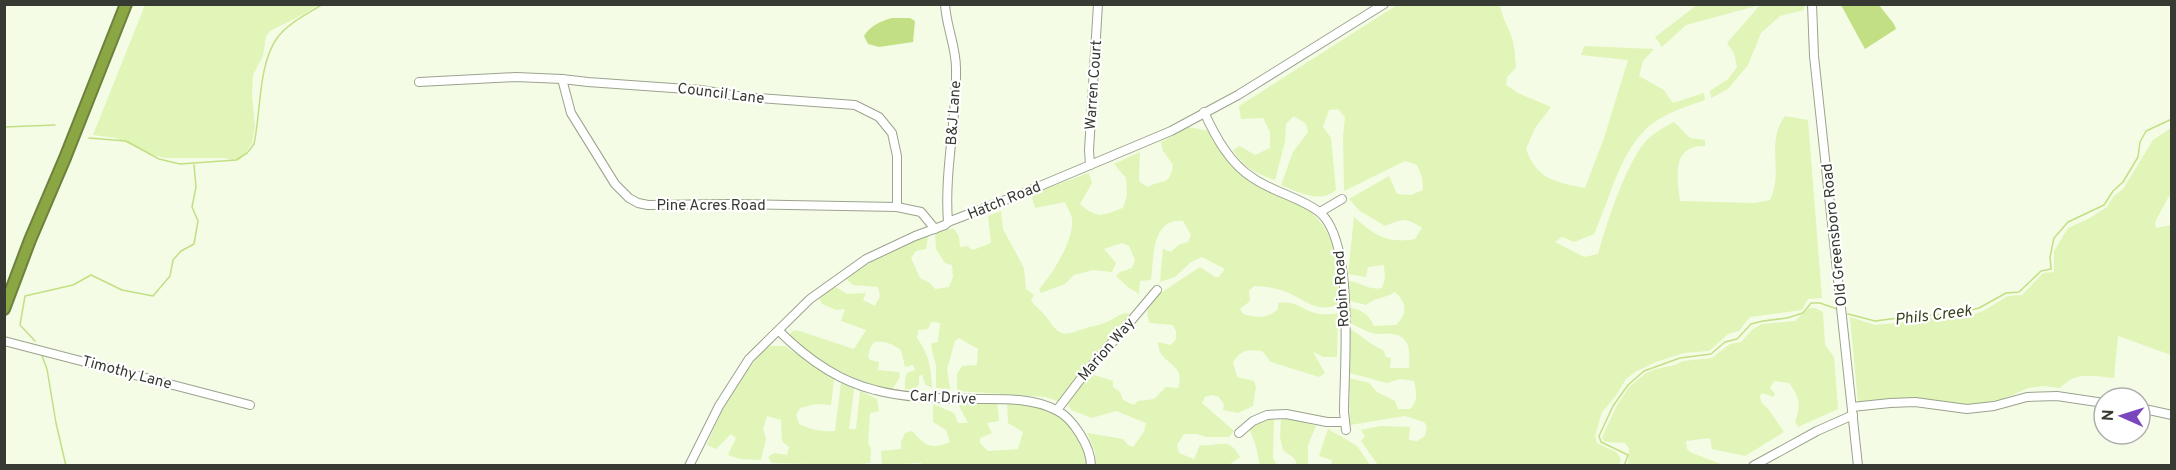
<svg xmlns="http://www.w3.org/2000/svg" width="2176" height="470" font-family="Overpass,sans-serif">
  <rect width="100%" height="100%" fill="#f4fce6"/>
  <g fill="#e0f5b7">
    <path d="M145,5H318L302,15L270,31L266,36L263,56L253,75L252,95L255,127L252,143L240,160L235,161L225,158H166L153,155L116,138L93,135Z"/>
    <path d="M1397,5H1500C1502,19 1510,29 1513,42C1515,50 1515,59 1516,68L1507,77L1506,85L1518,93L1551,107L1535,128L1526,149C1536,179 1557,183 1585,188L1604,138L1628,60L1581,55L1584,46L1654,49L1643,61L1639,76L1664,90L1673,103L1704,93L1705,100C1685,107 1659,115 1644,131C1618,158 1609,201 1594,234L1574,242L1562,237L1555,242L1584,257L1598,254C1606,225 1628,156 1650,137C1657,131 1666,126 1674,122L1690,138L1705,140V146C1671,145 1677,178 1680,201L1755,203L1770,200C1784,173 1765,143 1785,116L1808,120L1822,298L1808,299L1802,310L1750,317L1739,331L1728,334L1709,351L1684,353L1656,362L1635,372L1626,379L1615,397L1602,412L1595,436L1597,443L1616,452L1621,459L1619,465H1378L1361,441L1365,436L1361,430L1380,426L1410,427L1409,440L1417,441L1425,436L1427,426L1424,422L1405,416L1350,425L1349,378L1369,383L1377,392L1395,401L1398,409H1410C1419,400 1416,392 1414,381L1400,379L1387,383L1350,373L1348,328C1362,335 1368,344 1383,350L1386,357L1391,358L1390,368H1409C1410,353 1411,336 1392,334C1387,333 1382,334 1377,334C1367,333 1358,326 1349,323V307C1361,310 1368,313 1374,326L1396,325C1408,313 1407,303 1395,292C1385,299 1375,297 1366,305L1347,300L1348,281C1362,282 1368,291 1382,288L1385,279L1384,265L1368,267L1366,277L1348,274L1354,217C1375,236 1388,244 1415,239L1422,228C1407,217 1401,219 1385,226L1360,211L1349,199L1389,176L1397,194L1411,195L1423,190L1422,177L1417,165L1405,161L1344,191L1343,137L1345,117L1338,109L1329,110L1323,127L1331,138L1336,190C1319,204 1299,192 1281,185L1293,152L1308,132L1306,124L1294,116L1286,124L1285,142L1275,180C1255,173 1244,168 1233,150L1240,146L1255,155L1270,148V132L1263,118L1241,119L1239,106Z"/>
    <path d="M1697,5V4L1804,5V10L1780,16L1761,33L1748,65L1728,89L1711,98L1710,91L1728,79L1737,67L1734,53L1727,43L1760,5L1686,25L1662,47L1655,37Z"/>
    <path d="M1188,127L1209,131L1233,164L1306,208C1339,234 1337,265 1340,304C1319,313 1309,303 1291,294C1280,289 1266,286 1254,286L1249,291L1250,301L1240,309L1243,314C1256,318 1267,319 1278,309V303C1303,299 1306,320 1338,313L1337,357H1324L1313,352L1325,373L1319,377L1271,362L1262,351C1248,349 1241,350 1233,362L1237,377L1254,381L1256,387L1253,406L1238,413L1223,410L1224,405L1219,397L1211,395L1205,397L1202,403L1234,431L1229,437H1206L1197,434H1184L1177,445L1179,453L1194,459L1200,445C1219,448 1228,435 1240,457L1229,465H1096L1095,452L1087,433L1123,439L1128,445L1133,447L1144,432L1146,423L1116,411L1092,418L1071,410L1068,404L1088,373L1113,381V387L1120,392L1123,400L1134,405L1138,401L1154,399L1166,387L1178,388C1187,361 1158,366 1158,342L1171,345L1176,339V331L1173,325L1149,323L1147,311L1156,296L1200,267L1215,277H1219L1225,269L1202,257L1191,262L1175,277L1160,282L1163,249L1171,252L1180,244L1188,242L1191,235L1183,221C1151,218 1154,258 1151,280L1140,281L1139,294L1128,287L1116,276L1120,272L1132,268L1135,260L1129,246L1122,243L1104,249L1116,263L1112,272L1093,270L1074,275L1065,284L1041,293L1039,289C1052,275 1074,240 1072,220C1072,214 1067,208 1065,202L1035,208L1031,194L1089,173L1092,183L1080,204C1098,220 1102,215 1123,208L1127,195L1126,178L1114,164L1140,152L1139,181L1147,187C1162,179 1170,187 1173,165L1163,151L1161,142Z"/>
    <path d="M2171,128V197L2169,196L2155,222L2156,228L2171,225V355L2118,336L2114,378C2092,376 2076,371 2060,388L2044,386L2028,388L2006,398L1967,406L1916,398H1890L1858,403L1850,317L1875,325L1906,322L1922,317L1944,319L1956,315L1968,316L1983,311L2008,296L2022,295L2043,273L2054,272V251L2068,228L2088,219L2107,207L2113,197L2123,189L2153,140Z"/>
    <path d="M1001,211L1003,229L1024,268L1026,289L1034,295L1031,301C1036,307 1043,312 1047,318C1061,339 1065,335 1086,328C1091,326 1098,326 1104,323C1114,320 1118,313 1129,313L1127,321L1082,370L1060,402L1046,397L957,391V374L962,366L977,365L978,349L959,338L955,341L947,369L950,389L936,388V366L931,346L932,343L938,342L940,323L931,322L928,329L918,330L917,338C929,354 931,368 932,388L925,384L922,374L919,377V384L915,390L905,389V379L907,373L915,370L913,365L905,367L901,350C891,343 885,341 874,342L870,348L868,356L870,360L879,362L878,370L899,372L900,377L892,390C864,385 807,358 789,335L794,330L800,331L854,349L866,330L841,321L845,309L836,310L822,304L818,295L832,285L847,294L866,293L863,300L875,306L880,296L878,287L853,285L844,277L914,239L928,236L926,249L916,251L911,258L920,278L930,283L935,289L949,287L953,277L952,265L945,263L936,249L935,234L953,228L959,236L960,247L967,246L973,250L991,243L988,216Z"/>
    <path d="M1809,308H1815L1823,312L1825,345L1834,357L1838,409L1798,427L1795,422C1801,406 1800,397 1789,383L1774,381L1770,388L1775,394L1773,397L1763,393L1760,395L1761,402L1769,410L1784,432L1745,456L1712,449L1710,438L1686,441L1687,449L1690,452L1723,465H1628L1629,448L1625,443L1605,442L1602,438L1616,407L1629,387L1646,373L1656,369L1675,365L1683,361L1712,358L1730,344L1741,342L1753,329L1762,324L1795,321Z"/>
    <path d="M770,346H785L834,379L831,405L816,404L800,408L796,415L799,424C811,430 822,432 835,431L841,383L854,389L849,429H856L860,391L877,399L879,411L870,413L868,443L871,448L870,463L848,465L772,463L768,457L774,453L787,455L789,447L782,441L781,420L767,416L763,429L766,439L761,460L740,459L728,455L736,438L731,434L716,449L707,445C722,409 740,371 770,346Z"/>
    <path d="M957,402H997L999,421L987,423L992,433L980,438V443L988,451L1018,449L1023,432L1008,423L1007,402C1021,403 1041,406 1053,412C1071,423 1087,445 1087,465L922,466L921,463L882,465L881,451L901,449V442L905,433L912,431C926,446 930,450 950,442L946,430L933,422V404L954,413L958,423H968Z"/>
    <path d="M1281,416L1316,426L1308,445V465H1297L1295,459L1283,450L1280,437Z"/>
    <path d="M1262,418H1274L1273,458L1277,465H1260L1255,443L1249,429Z"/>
    <path d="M1328,429L1357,446L1370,465H1331L1332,460L1319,456Z"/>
  </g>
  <g fill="#c2e083">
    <path d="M1841,5H1879L1894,24L1896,29L1865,49Z"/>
    <path d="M892,18H910L915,21L913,42L879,47L868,44L864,36C870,26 880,21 892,18Z"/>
  </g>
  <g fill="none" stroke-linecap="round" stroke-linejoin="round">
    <g stroke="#c2e083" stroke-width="1.5">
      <path d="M4,127L55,125"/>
      <path d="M89,138L126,141L159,159L180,164L236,160L247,153L254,144C261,112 258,65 277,38C288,23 307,14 323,4"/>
      <path d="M1848,314L1875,321L1922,315H1945L1956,311H1967L1979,308L2006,293L2019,292L2041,271L2051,269L2050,257L2054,238L2068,222L2104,205L2113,191L2123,182L2138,157L2140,142L2146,131L2172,119"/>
      <path d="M35,341L20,325L25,296L73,285L91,275L122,290L153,296L170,276L173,260L181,251L194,244L198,221L192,207L196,187L194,165"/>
      <path d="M42,356L47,369L56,423L66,466"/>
      <path d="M1624,466L1628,455L1601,442L1599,436L1613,406L1628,385L1644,371L1680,358L1711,354L1725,342L1737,339L1751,324L1763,321L1787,318L1803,313L1811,303H1820L1837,309"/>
    </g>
    <g stroke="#9ba38e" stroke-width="10">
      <g id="minor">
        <path d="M945,4C946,26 956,46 956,68C957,120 944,170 948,222"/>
        <path d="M1812,4L1814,56L1858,466"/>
        <path d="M562,79L571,113L615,184L629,198L638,203L648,205L731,204L897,207L921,212L935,229"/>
        <path d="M419,82L516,77L562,79L588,82L701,90L743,97L855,105L879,117L892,133L897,156V207"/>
        <path d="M1204,112C1215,136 1230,164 1253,178C1273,192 1299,197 1318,211C1356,239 1344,367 1344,412L1346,430"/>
        <path d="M1090,165L1089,150L1098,4"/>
        <path d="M1320,212L1342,199"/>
        <path d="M779,331C805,357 838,381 875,390C908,399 945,398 979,399C1004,399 1033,398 1056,410C1073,418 1091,447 1091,466"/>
        <path d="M4,341L250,405"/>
        <path d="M1852,407L1890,403L1915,402L1967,409L1994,406L2027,397L2057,396L2104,403"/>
        <path d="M2140,408L2172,415"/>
        <path d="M1057,410L1086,372L1125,328L1157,290"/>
        <path d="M1239,433L1253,421L1267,415L1286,414L1327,422H1345"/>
        <path d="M689,466L719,406L749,359L810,299L866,259L915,236L945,225L948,222L1021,194L1171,131L1238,95L1384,4"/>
        <path d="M1753,466L1817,431L1853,415"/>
      </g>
    </g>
    <g stroke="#6e813d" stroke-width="14">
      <path id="highway" d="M4,309L30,240L65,158L126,4"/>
    </g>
    <use href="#minor" stroke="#fff" stroke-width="8"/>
    <use href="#highway" stroke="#8ba743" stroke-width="10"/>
  </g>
  <g text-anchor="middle" stroke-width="4.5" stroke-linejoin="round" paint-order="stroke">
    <g font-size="15" fill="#373a32" stroke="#fff">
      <text transform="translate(1093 85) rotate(-86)" y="5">Warren Court</text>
      <text transform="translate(721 93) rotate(7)" y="5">Council Lane</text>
      <text transform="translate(953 113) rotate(-86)" y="5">B&amp;J Lane</text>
      <text transform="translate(1004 200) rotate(-22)" y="5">Hatch Road</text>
      <text x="711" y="210">Pine Acres Road</text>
      <text transform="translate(1834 235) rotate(-96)" y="5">Old Greensboro Road</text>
      <text transform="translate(1341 289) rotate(-94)" y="5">Robin Road</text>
      <text transform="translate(1106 349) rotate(-49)" y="5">Marion Way</text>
      <text transform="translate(127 372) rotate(15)" y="5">Timothy Lane</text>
      <text transform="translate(943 397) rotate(3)" y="5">Carl Drive</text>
    </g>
    <g font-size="16" font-style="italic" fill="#38431d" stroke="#fff">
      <text transform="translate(1933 314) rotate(-7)" y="6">Phils Creek</text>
    </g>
  </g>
  <rect width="2176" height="470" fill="none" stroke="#373a32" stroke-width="12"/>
  <g transform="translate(2122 416) rotate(273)"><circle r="28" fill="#ffffff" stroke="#afb0ad" stroke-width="1.5"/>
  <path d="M0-4.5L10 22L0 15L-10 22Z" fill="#7a46be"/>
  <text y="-9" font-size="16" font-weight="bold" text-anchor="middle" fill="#373a32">N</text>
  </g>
</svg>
